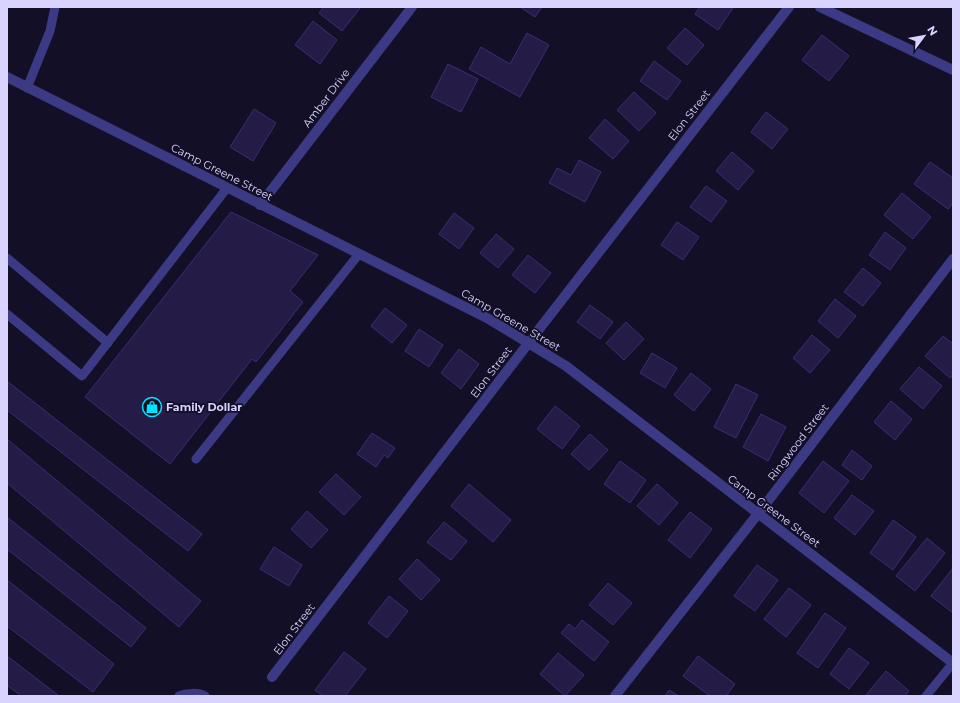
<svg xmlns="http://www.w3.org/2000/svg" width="960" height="703" font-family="Montserrat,sans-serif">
  <rect width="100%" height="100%" fill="#130f26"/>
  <g fill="#241b47" stroke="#3b2d73">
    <path d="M324,7H361L342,31L319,13Z"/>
    <path d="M520,7H542L535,17Z"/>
    <path d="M700,7H731L733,8L718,30L695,14Z"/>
    <path d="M313,21L337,40L320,64L295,45Z"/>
    <path d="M685,28L704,45L687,65L667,48Z"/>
    <path d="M527,33L549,45L520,97L469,69L481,47L510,64Z"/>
    <path d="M822,35L849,56L829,81L802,60Z"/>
    <path d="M654,61L681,81L667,100L640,81Z"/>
    <path d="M448,64L478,79L461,112L431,97Z"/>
    <path d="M634,92L656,113L639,131L617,110Z"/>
    <path d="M254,109L276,123L253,161L230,147Z"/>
    <path d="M766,112L788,129L772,149L751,132Z"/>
    <path d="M605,119L629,141L613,159L589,138Z"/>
    <path d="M732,152L754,171L738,190L716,171Z"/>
    <path d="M579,160L601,172L585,202L549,183L557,168L571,175Z"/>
    <path d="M930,162L953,178V203L948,209L914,184Z"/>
    <path d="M706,186L727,201L711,222L690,207Z"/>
    <path d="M902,193L931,217L913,239L884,215Z"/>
    <path d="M231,212L318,255L290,291L303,302L256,362L252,359L170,464L85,397Z"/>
    <path d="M454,213L474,228L459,249L439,234Z"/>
    <path d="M677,222L699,237L683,260L661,245Z"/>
    <path d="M885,232L906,248L890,270L869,255Z"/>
    <path d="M496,234L514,249L498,268L480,253Z"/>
    <path d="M528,255L551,273L535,293L512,275Z"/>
    <path d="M863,268L881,283L863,306L844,292Z"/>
    <path d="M835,299L856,316L838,338L818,321Z"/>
    <path d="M590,305L613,322L600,339L577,322Z"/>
    <path d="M385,308L407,325L392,343L371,326Z"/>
    <path d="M626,322L644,339L624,360L606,343Z"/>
    <path d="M419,329L443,345L429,367L405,351Z"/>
    <path d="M812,335L830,350L810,373L793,358Z"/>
    <path d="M943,336L953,344V375L950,378L925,356Z"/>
    <path d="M459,349L479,364L461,389L441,373Z"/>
    <path d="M652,353L677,368L665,388L640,373Z"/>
    <path d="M919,367L942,386L923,409L900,389Z"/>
    <path d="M691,373L711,389L694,411L674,395Z"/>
    <path d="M7,381L202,534L188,551L7,410Z"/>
    <path d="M736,384L758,395L736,438L714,427Z"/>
    <path d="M891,401L912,419L895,440L874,422Z"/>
    <path d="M555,406L580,426L562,449L537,429Z"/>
    <path d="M761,414L786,427L768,461L743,447Z"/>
    <path d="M372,433L395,448L388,458L384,455L376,467L357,454Z"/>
    <path d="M590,434L608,450L589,470L571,454Z"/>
    <path d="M7,439L201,601L179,627L7,483Z"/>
    <path d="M852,450L872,466L862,480L842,465Z"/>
    <path d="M620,461L646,480L630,503L604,484Z"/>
    <path d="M823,461L849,481L824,513L799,493Z"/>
    <path d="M336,474L361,497L344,515L319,492Z"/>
    <path d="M469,484L511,520L493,542L451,506Z"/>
    <path d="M657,484L678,503L659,525L637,506Z"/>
    <path d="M852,495L874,511L855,535L834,518Z"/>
    <path d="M307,511L328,530L311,548L291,529Z"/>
    <path d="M690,512L712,529L690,558L668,540Z"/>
    <path d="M7,517L146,628L131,647L7,549Z"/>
    <path d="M893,520L916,537L893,570L870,553Z"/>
    <path d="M444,522L467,541L451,560L427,542Z"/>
    <path d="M927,538L945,553L915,591L896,576Z"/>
    <path d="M274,547L302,565L289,586L260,569Z"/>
    <path d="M417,559L440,580L421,600L399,579Z"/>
    <path d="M757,565L778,580L755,611L734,596Z"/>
    <path d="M953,568V613L931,596Z"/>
    <path d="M7,580L114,664L93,692L7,626Z"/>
    <path d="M608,583L632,603L613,625L589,605Z"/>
    <path d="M789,588L811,605L786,637L764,619Z"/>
    <path d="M389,596L408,611L387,638L368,623Z"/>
    <path d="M825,613L846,628L818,668L797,653Z"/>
    <path d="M582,620L609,642L594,661L561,633L569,624L575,629Z"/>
    <path d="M849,648L869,663L849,689L830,674Z"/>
    <path d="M344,652L366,669L345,696H323L315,690Z"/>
    <path d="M558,653L584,675L565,696L540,674Z"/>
    <path d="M7,656L58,695L57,696H21L7,685Z"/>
    <path d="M698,656L735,684L726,696H710L683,676Z"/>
    <path d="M886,671L909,691L905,696H865Z"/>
    <path d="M669,690L679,696H665Z"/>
  </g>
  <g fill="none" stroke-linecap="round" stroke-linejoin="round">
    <g stroke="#3d3a85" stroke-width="9">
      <path d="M27,88L50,31L55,7"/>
      <path d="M7,258L108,343"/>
      <path d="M7,314L82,376L227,188"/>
      <path d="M196,459L359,254"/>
      <path d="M179,696C186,693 198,692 205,696"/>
      <path d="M926,696L953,663"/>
    </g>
    <g stroke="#3d3a85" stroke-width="10">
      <path d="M820,7L953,70"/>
      <path d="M7,77L487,318L566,366L953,663"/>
      <path d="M260,205L412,7"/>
      <path d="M272,677L540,328L789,7"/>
      <path d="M615,696L768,501L953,259"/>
    </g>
  </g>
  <defs>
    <g id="shop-ring" transform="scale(1)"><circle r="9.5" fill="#130f26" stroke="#00e5ff" stroke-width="1.5"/><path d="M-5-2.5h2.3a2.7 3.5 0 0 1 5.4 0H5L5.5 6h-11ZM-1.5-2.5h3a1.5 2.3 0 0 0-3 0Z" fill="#00e5ff"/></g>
  </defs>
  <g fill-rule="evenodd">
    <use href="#shop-ring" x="152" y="407"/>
  </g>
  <g text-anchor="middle" stroke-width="3.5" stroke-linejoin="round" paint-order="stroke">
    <g font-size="11" fill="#d9d4ff" stroke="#130f26">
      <text transform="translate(326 98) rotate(-53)" y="4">Amber Drive</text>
      <text transform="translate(689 115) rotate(-52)" y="4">Elon Street</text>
      <text transform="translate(222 172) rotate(27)" y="4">Camp Greene Street</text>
      <text transform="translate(511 320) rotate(30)" y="4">Camp Greene Street</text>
      <text transform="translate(491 372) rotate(-53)" y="4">Elon Street</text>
      <text transform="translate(798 442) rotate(-53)" y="4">Ringwood Street</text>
      <text transform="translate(774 511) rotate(37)" y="4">Camp Greene Street</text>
      <text transform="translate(294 629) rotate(-53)" y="4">Elon Street</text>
    </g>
    <g font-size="11" font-weight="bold" fill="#d9d4ff" stroke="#130f26" text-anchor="start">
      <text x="166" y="411">Family Dollar</text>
    </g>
  </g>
  <rect width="960" height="703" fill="none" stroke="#d9d4ff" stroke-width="16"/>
  <g transform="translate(924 36) rotate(58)" stroke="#130f26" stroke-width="3" paint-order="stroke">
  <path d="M0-3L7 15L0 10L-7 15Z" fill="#d9d4ff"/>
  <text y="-6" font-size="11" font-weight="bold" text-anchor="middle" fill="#d9d4ff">N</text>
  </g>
</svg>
